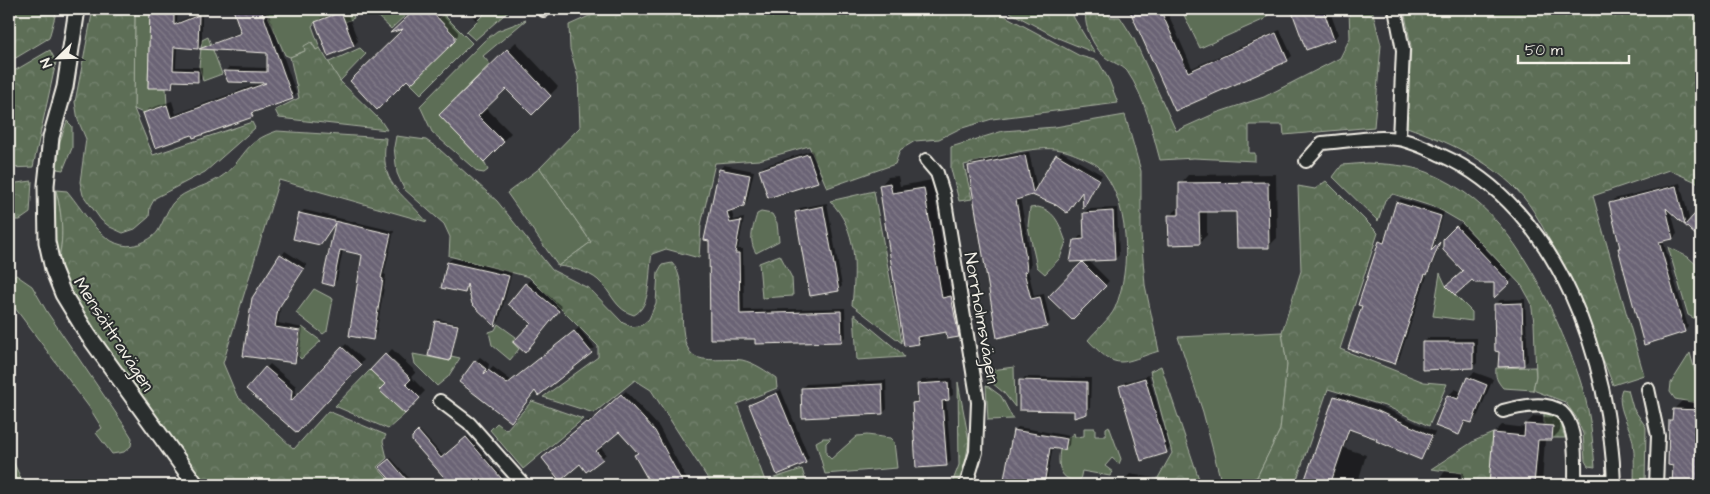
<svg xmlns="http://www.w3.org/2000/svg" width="1710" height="494" font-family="'Architects Daughter',sans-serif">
  <defs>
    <pattern id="forest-crowns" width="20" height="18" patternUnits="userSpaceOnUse" patternTransform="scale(1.25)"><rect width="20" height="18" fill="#5d6e57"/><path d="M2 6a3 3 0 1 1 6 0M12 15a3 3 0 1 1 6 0" fill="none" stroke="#75836f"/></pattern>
    <pattern id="garden-dots" width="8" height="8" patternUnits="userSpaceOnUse" patternTransform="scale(1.25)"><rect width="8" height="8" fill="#5d6e57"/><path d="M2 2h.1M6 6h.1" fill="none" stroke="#75836f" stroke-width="1.8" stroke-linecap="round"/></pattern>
    <pattern id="building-back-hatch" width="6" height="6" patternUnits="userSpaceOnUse" patternTransform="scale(1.25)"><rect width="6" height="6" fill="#6b6475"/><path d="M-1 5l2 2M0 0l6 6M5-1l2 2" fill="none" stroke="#817b89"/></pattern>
  </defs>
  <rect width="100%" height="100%" fill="#37383c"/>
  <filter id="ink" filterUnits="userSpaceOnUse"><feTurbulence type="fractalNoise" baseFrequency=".02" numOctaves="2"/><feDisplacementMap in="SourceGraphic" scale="10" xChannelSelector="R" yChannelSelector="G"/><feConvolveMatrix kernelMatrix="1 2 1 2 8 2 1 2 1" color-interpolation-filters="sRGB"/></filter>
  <g filter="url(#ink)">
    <g fill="#5d6e57" stroke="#a8b0a0">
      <path d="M135,9H150L148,87L166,88L167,105L143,113L134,109Z"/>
      <path d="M265,9H351L354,18L345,22L341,12L315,22L312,26L320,48L316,50L312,42L305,51L290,57L285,55Z"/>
      <path d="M381,9H402L407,14L391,29L375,14Z"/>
      <path d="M489,9H511L475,40L466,32Z"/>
      <path d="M1190,9H1272L1265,19L1200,48L1183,13Z"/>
      <path d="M443,14L472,43L421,94L411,84L457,38L439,19Z"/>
      <path d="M526,20L483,56L490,64L439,115L484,162L488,170L484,173L478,172L432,132L420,106L484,41L497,31Z"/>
      <path d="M208,37L222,74L203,81L199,66L202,40Z"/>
      <path d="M360,48L366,54L340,81L327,63Z"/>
      <path d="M67,121L72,126V148L63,170L57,169L60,141Z"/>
      <path d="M540,168L591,242L558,266L507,193Z"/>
      <path d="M56,190C62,214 65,240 57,264L55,235Z"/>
      <path d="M1038,207C1056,211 1060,226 1066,242L1060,258L1045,274L1037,267L1028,226L1030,208Z"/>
      <path d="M761,212L772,214L777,223L779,241L756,253C748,240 753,228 757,214Z"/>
      <path d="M1668,247L1688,257L1701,269V322L1688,315Z"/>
      <path d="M1440,273L1446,286L1472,312V321L1433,316Z"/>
      <path d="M16,275L32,286L47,312L124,425L132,438L131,446L124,452L112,454L96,433L102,428L89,407L9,300V278Z"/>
      <path d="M314,289L333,299L327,331L323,334L296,313Z"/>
      <path d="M498,324L516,337L512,342L519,349L510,360L492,345L489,332L495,330Z"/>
      <path d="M302,327L321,341L301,359L298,356Z"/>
      <path d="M1282,332L1287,365L1280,430L1257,477L1238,485H1222L1203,412L1178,337Z"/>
      <path d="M1690,353L1701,392V404L1675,399L1670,392L1671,383Z"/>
      <path d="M413,354L450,361L451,356L460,358L448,377L437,386L415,364Z"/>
      <path d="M1014,367L1015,407L1004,393L986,378L984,371Z"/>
      <path d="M1535,367L1536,376L1533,390L1503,388C1497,381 1495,377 1496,368Z"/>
      <path d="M986,385L1001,396L1013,419L988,420Z"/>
      <path d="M1109,426L1121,459L1119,464L1112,458L1105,466L1113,472L1110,476L1082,471L1080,480C1060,483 1057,465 1060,450H1065L1067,439L1074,433L1075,437L1084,436V428H1095V436H1106V428Z"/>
      <path d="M867,435L890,438L894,442L897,468L825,474L816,442L823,438H831L826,443V454L831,459L857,436Z"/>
    </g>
    <g fill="url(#forest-crowns)" stroke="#a8b0a0">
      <path d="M9,9H57L49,38L9,62Z"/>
      <path d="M93,9H135L134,109L153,155L252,122L255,128L205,172L155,198L150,207L149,217L135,229L123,233L110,227L101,220L83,195L80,182L86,139L78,120L75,102Z"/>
      <path d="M605,9H992L1080,56L1098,61L1109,80L1118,103L992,119L959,129L939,139L915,141L900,150L895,164L827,188L809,146L759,160L715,163L701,225L699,258L666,249L652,254C648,273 652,306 634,315C615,310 612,292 598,280C589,272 570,267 558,266L591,242L540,168L580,127L578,77L570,49L569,25Z"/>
      <path d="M1004,9H1072L1074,18L1095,53L1058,38Z"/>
      <path d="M1087,9H1106L1110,17H1120L1134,39L1176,131L1216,113L1264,97L1340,58L1350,38L1349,9H1372L1381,45L1374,127L1284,135L1283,125H1249V153H1255V161L1194,158L1160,160C1152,131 1145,97 1127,71C1122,65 1111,62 1105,57C1094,48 1081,22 1087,9Z"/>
      <path d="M1404,9H1701V184L1669,170L1593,196L1644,375L1613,385C1596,340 1578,296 1556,253C1544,230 1534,207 1516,189C1487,159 1446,141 1407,127L1411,46Z"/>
      <path d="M311,42L316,50L320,48L340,81L381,121L387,130L279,118L275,110L299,98L290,57L305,51L304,46Z"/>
      <path d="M50,50L56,62L33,167L9,168V74Z"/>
      <path d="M1125,115L1141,171V234L1145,285L1159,351C1122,362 1118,373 1088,340C1096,330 1110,319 1115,308C1132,269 1130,199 1099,167C1095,162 1069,151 1061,150C1035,144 991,159 964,165L972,199L959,201L951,169V147L1003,131L1055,127Z"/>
      <path d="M277,131L386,138C379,186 400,189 427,222L279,180L223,363L237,396L294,449L328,411L386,435L383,441L387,458L377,467L393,485H208L190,466L77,304L57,264C65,240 62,214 56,190L67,191C85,212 106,255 139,244C146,241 154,237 158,231C163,223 166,212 172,204C184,188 210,187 225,174C248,154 244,142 277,131Z"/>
      <path d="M396,136L426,140L439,149L497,201L552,270L590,289L623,323L633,327L642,325L649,319L656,303L658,272L662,265L672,263C691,282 673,338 693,355C702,363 730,358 742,360C755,363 766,371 776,378L777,388L737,404L765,481L802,469L807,485H712L651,390L635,380L594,413L543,397L598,357V346L529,277L449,256L450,237L444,224L404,189L397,173L394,147Z"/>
      <path d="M1367,163C1387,164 1408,165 1427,172C1495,199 1530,261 1558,324C1570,352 1582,380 1588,410C1592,428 1593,448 1595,467L1588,466L1585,461L1583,434L1576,417L1565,402L1533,390L1536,376L1534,322L1531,302L1522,286L1461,222L1437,208L1393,194L1385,200L1378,221L1333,177L1342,165Z"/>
      <path d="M32,181L30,213L20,220H9V184Z"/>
      <path d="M1326,181L1378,233L1340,349L1424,382L1447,384L1429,426L1388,407L1328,389L1295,485H1238L1257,477L1280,430L1287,365L1282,332L1301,271L1298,186L1315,189Z"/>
      <path d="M874,191L876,203L902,343L852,305C856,267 858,230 830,201Z"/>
      <path d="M780,255L792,278L793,296L762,298L759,263Z"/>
      <path d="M854,314L901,353L904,357L857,360Z"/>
      <path d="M1161,366L1201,485H1154L1172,453L1150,371Z"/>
      <path d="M370,370L385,384L379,390L405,414L388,429L335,406Z"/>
      <path d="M958,382L969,441L962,480L959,485H945L952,483L959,465Z"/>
      <path d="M1622,389L1628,390L1633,408L1646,427L1645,485H1634C1634,471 1635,456 1633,442C1630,425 1615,406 1622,389Z"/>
      <path d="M532,401L583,419L523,469L490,430L497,423L506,430Z"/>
      <path d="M1493,433L1489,485H1461L1462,473L1431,469L1474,441Z"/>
      <path d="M11,457L24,485H9V458Z"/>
    </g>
    <path fill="url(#garden-dots)" stroke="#a8b0a0" d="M1548,412L1561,422L1565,438H1552L1553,426L1544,425V413Z"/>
    <g fill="#0007">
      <path d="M151,9H178L177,22L202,12V43L198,47L177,46L176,67H202V77L198,81L176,80L172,87L149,86Z"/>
      <path d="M236,9H267L296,93L292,98L256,111L252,115L193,133L144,113L149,109L172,101L176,114L263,82L225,71L229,67L268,68L269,51L202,48L242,31Z"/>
      <path d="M346,9L358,41L354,45L328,55L316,22L321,18Z"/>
      <path d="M413,9H436L458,32V35L411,82L407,26L415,11Z"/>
      <path d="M465,9H487L476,20Z"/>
      <path d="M1131,9H1166L1192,68L1280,30L1292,56L1287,60L1175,109Z"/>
      <path d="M1292,9H1329L1338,34L1334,39L1306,48Z"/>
      <path d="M516,42L558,87L532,113L506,87L485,107L511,133L484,160L440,115Z"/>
      <path d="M812,150L821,177L817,181L760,170L764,166Z"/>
      <path d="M1061,151L1102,175L1086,203L1084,206L1083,191L1067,211L1057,204L1032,194L1020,197L1029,247L1031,266L1028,269L1034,296L1044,294L1050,322L1046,326L998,336L970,166L974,162L1029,152L1037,189Z"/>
      <path d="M724,165L754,171L747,201L743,205L731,209L734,220L744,218L738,249H743L744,310L845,308L846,336L842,340L711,338L720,169Z"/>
      <path d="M1276,174L1277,238L1269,246L1238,210L1207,211V235L1199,243L1170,215L1180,207V184L1188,175Z"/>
      <path d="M898,176L900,186L932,180L950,290L960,288L966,328L958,336L947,330L927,334L918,343L880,186L888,177Z"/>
      <path d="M1680,183L1690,222L1701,209V239L1671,211L1677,234L1673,238L1663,240L1688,327L1684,331L1610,203L1614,199Z"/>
      <path d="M1401,199L1444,212L1433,250L1441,242L1431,269L1428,273L1399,359L1395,363L1364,306L1380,242L1384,238L1387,239L1397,203Z"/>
      <path d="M827,203L842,286L838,290L796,212L800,208Z"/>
      <path d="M1117,208L1119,255L1115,259L1088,260L1109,281L1072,319L1050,297L1087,260L1076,241L1080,236H1085L1084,213L1088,209Z"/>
      <path d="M304,210L394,231L384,274L386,275L376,335L372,339L364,255L343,250L337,280L333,284L323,282L337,221L319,244L300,214Z"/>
      <path d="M1461,223L1513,278L1495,296V282L1465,271L1445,239Z"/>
      <path d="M285,251L307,265L281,304L278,323L303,328L299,357L295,361L253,299Z"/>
      <path d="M453,258L512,272L499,321L495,324L469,288L464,292L443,287L448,262Z"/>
      <path d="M530,280L562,307L529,347L533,323L526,284Z"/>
      <path d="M1525,299L1528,361L1523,365L1500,351L1496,304L1500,300Z"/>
      <path d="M438,319L459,324L450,360L436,321Z"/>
      <path d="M579,328L595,348L535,390L511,420L476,361L480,357L489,364L487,373L493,367L512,381Z"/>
      <path d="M1428,338H1477V363L1473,367L1424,342Z"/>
      <path d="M346,344L364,360L297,431L248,388L270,364L296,386L295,399Z"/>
      <path d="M392,349L416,372L411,377L425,391L405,412L387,384L372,370Z"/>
      <path d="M1701,360V387L1695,365Z"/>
      <path d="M1474,372L1493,379L1478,415L1472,422L1468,420L1459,434L1448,396L1455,389L1462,392L1468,378Z"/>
      <path d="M1149,375L1170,448L1166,452L1121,386L1125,382Z"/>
      <path d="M1025,377L1091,378L1090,408L1086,413L1075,410L1021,381Z"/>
      <path d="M952,378L953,395L946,399L951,461L947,465L913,403L919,399L918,385L922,380Z"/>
      <path d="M886,380L887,409L883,413L802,388L806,384Z"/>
      <path d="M781,390L809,458L805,462L750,405L755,401Z"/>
      <path d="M626,391L659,427L690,485H652L636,455L639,452L619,430L600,446L606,454L602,458L580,462L548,454L591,419L593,421Z"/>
      <path d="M1339,393L1382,407L1435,432L1424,455L1420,459L1379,438L1351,428L1344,448L1366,455L1357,485H1305L1335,397Z"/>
      <path d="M1682,401L1701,402V485H1674L1671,420L1674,417V409Z"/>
      <path d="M1534,416L1561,418L1560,431L1552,439H1545L1542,485H1490L1494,433L1502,425L1526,428V424Z"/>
      <path d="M1018,427L1070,436L1069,445L1065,449L1053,447L1046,485H1005L1014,431Z"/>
      <path d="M420,431L444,457L468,436L510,485H452L411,439Z"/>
      <path d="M391,458L415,485H397L381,467Z"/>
      <path d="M1445,471L1464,473L1463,485H1430L1434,479L1439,480Z"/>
      <path d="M1130,474L1154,478L1153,485H1125L1126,478Z"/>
      <path d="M926,478V485H823Z"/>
    </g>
    <g fill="url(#building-back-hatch)" stroke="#f4f1e8">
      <path d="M150,9H174V25L199,15L198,49L174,47L173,70L198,71V82L173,81L172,88H148Z"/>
      <path d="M233,9H261L293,99L251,113L253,117L193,138L192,135L155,148L143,113L167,105L171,118L266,83L228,82L223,71L267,72V53L199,49L241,33Z"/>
      <path d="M416,9H429L455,36V41L411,84L407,80L377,110L350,81L403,29L390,33Z"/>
      <path d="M1129,9H1160L1188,72L1276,33L1288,61L1175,111Z"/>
      <path d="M1291,9H1323L1334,40L1306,50Z"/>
      <path d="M341,12L354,46L328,56L315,22Z"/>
      <path d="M507,49L551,96L532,115L506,89L478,116L504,142L484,162L439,115Z"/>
      <path d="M808,154L818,182L768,198L759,170Z"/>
      <path d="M1056,154L1099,179L1083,209L1082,192L1067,213L1056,205L1032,195L1016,200L1025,252L1027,271L1024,272L1031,299L1040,297L1047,327L997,338L968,166L1025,155L1033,193Z"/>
      <path d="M719,169L750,175L744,206L727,212L730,223L741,221L735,253H739L740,314L841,311L842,342L755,344V339H710L709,241L704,240Z"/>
      <path d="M1268,182L1269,248H1237L1236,212H1199L1200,244L1169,245L1168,215H1179V183Z"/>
      <path d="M890,183L892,193L924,188L942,298L951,296L959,337L947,339L946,332L917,337L919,344L904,346L879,185Z"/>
      <path d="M1676,186L1685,225L1701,207V240L1666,208L1673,239L1659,242L1685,332L1644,345L1618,248H1620L1609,203Z"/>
      <path d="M1396,202L1441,216L1431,251L1440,242L1427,275L1425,274L1395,364L1348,349L1362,306L1358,305L1365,284L1379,241L1384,243Z"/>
      <path d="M823,206L839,291L810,296L795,212Z"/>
      <path d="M1113,211L1115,260L1070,262L1074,240L1084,239L1083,213Z"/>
      <path d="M299,213L391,234L381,278L383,279L373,340L349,336L362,255L340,250L333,286L322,283L335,223L320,245L293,239Z"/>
      <path d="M1456,226L1510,283L1494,298V283H1475L1472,280L1455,295L1446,286L1463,271L1443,250V239Z"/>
      <path d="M280,254L304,269L278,309L275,327L300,331L295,363L243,356L252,298Z"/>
      <path d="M447,262L509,276L495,326L472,304L467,284L465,293L441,288Z"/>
      <path d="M1082,262L1106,286L1072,320L1048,297Z"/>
      <path d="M525,283L559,311L525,353L513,342L531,323L508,304Z"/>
      <path d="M1522,303L1524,366L1498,367L1499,352L1495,351L1494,304Z"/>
      <path d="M435,321L458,325L450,361L428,356Z"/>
      <path d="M574,331L592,353L538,396L535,391L511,422L459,382L475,360L486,369L484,374L488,370L507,384Z"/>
      <path d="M1422,342H1473V368L1422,370Z"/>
      <path d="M342,347L361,365L297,433L246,389L265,367L292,390L291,401Z"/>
      <path d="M385,354L411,379L406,384L420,398L405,414L379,390L385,384L370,370Z"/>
      <path d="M1467,377L1487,385L1472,423L1465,421L1459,435L1435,426L1447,395L1458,399Z"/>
      <path d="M1145,378L1167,453L1141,461L1119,386Z"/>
      <path d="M1019,380L1087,382V414L1074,418V411L1019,410Z"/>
      <path d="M948,382L949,400L942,401L947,466L916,468L912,403L918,402L917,384Z"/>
      <path d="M882,384L883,414L802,418L801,388Z"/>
      <path d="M777,393L806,463L777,475L749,405Z"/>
      <path d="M621,394L655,431L684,485H651L634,455L638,453L619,432L596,451L603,459L586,472L580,464L560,481L542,458L586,422L588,424Z"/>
      <path d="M1334,396L1378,411L1432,436L1421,460L1376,441L1377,439L1349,429L1330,485H1303Z"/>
      <path d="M1673,409L1701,410V485H1672L1673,466L1668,465L1669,420H1672Z"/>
      <path d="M1525,424L1553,426L1552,440H1538L1534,485H1489L1493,433L1524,436Z"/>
      <path d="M1013,430L1067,439L1065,450L1050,448L1044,485H1003Z"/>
      <path d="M418,431L441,458L466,437L507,485H451L412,441V437Z"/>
      <path d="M389,459L411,485H395L379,467Z"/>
    </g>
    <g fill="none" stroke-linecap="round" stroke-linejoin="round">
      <g stroke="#f4f1e8" stroke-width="16">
        <g id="minor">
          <path d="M542,9L544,10"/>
          <path d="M1395,9L1403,50L1399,139"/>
          <path d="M926,160L937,173L944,196L978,402L976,452L966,485"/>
          <path d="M1306,161L1322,143C1347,141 1374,136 1398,139C1412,141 1428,149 1441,155C1560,208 1611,364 1614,485"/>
          <path d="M1648,389L1658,436L1656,485"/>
          <path d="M440,401L469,423L524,485"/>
          <path d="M1503,411C1572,392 1576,421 1575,481H1614"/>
        </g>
      </g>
      <g stroke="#f4f1e8" stroke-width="19">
        <path id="tertiary" d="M77,9L65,87L51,137L46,185L47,242L53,269L63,294L88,335L196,485"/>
      </g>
      <use href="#minor" stroke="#2a2d2e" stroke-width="12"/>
      <use href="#tertiary" stroke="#2a2d2e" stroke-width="15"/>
    </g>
  </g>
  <g text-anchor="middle" stroke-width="4" stroke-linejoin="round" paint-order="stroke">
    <g font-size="18" fill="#f4f1e8" stroke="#2a2d2e">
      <text transform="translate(982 318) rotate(80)" y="6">Norrholmsvägen</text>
      <text transform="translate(114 334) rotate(57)" y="6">Mensättravägen</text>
    </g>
  </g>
  <rect width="1710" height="494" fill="none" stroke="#2a2d2e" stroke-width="30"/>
  <rect x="15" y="15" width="1680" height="464" fill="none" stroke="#f4f1e8" stroke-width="2" filter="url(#ink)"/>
  <g transform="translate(58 58) rotate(247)" stroke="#2a2d2e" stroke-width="4" paint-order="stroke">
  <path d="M0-4L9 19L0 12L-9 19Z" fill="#f4f1e8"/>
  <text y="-8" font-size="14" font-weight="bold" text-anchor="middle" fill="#f4f1e8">N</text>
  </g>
  <path d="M1518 55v8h111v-8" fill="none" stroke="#f4f1e8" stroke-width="2.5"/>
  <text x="1525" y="55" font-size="15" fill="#f4f1e8" stroke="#2a2d2e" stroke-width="4" paint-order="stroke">50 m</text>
</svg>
